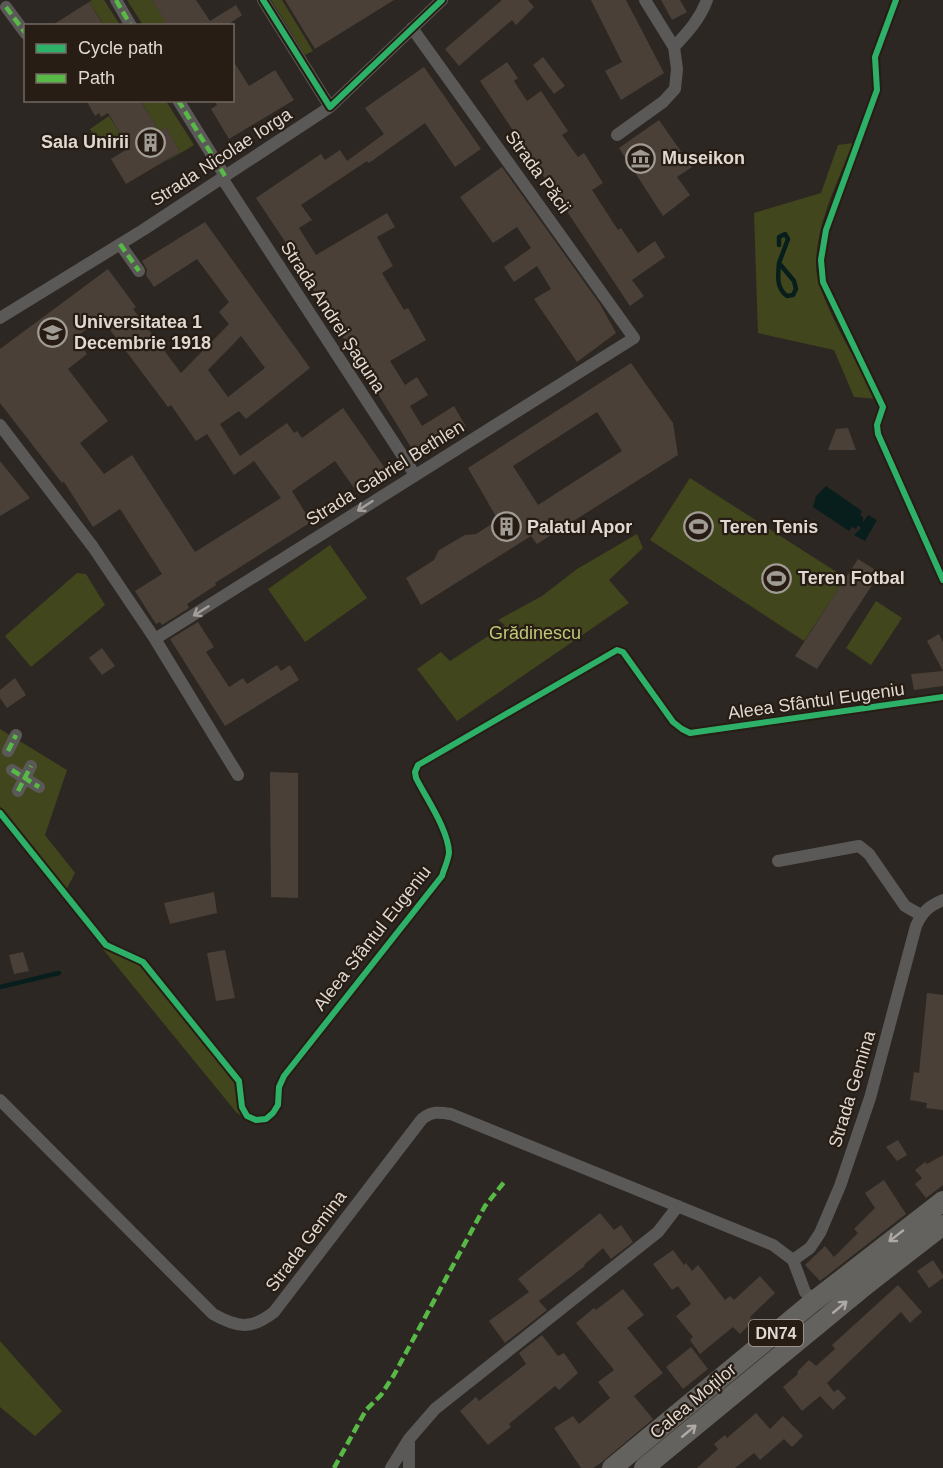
<svg xmlns="http://www.w3.org/2000/svg" width="943" height="1468" font-family="Helvetica,sans-serif">
	<rect width="100%" height="100%" fill="#2c2722"/>
	<path fill="#42461d" d="M92,0H104L120,25H104L89,2Z
		M127,0H152L168,25H143Z
		M271,0H282L313,51L305,55Z
		M145,101H166L194,145L164,163L180,152L166,127L159,131L142,103Z
		M109,116L122,136L102,149L90,129Z
		M853,143C838,182 816,223 816,266C816,296 861,369 877,399L854,397L834,350L758,333L754,213L821,193L838,145Z
		M690,478L846,578L804,641L650,540Z
		M637,534L643,548L609,580L629,603L457,721L417,669L441,652L450,661L505,625L498,620L542,596L577,569Z
		M330,545L367,598L305,642L268,589Z
		M77,573L86,574L105,605L31,667L5,636Z
		M876,601L902,618L871,665L846,648Z
		M0,729L67,770L45,835L75,873L66,890L0,806Z
		M102,948C119,949 136,961 148,973L233,1078C238,1092 235,1106 244,1118L236,1112Z
		M0,1341L62,1411L35,1436L0,1407Z"/>
	<path fill="#081e1d" d="M826,486L862,511L860,515L863,517V522L868,515L877,520L865,541L854,535L861,528L858,525L856,529L852,527L849,531L813,507L816,496Z"/>
	<g fill="none" stroke-linecap="round" stroke-linejoin="round">
		<path stroke="#081e1d" stroke-width="4.5" d="M779,263C778,276 776,288 787,296L793,295L796,289L794,281L779,263L788,239L785,234L779,237V245
			M0,987L59,973"/>
	</g>
	<path fill="#4a4037" fill-rule="evenodd" d="M152,0H196L210,21L236,5L242,15L226,26H168Z
		M285,0H394L315,49Z
		M502,0H528L534,7L516,25L512,20L459,66L445,49Z
		M591,0H626L664,73L621,100L605,71L622,62Z
		M661,0H680L687,12L672,20Z
		M89,2L104,26H51Z
		M543,57L565,86L554,94L533,65Z
		M232,59L249,86L275,70L294,100L229,139L211,109L217,105L214,100H232Z
		M507,62L518,78L514,81L527,101L541,91L568,131L562,135L578,157L584,153L603,183L592,190L618,230L621,228L638,253L655,241L665,257L632,280L644,296L630,306L480,81Z
		M424,67L481,149L455,167L425,123L369,163L367,161L301,205L312,220L299,228L316,255L387,213L395,227L377,237L393,266L382,273L404,310L408,308L426,340L390,361L405,385L417,377L428,395L410,406L422,426L454,406L466,427L417,457L285,244L286,243L256,198L321,154L325,160L340,150L347,161L384,134L365,108Z
		M86,100H140L159,131L166,127L180,152L126,184L111,159L129,148L108,113L101,117L99,113L95,116Z
		M659,120L692,167L677,177L690,195L663,216L619,148Z
		M502,167L600,304L616,333L577,362L534,299L551,289L537,266L514,282L504,267L531,248L517,227L493,243L460,197Z
		M205,222L310,368L246,419L239,411L220,424L240,456L287,423L294,433L297,431L302,438L343,408L389,474L359,495L335,461L292,491L311,522L215,583L216,585L187,604L189,608L162,625L160,622L156,624L135,591L162,574L120,509L93,527L64,482L62,483L0,403V349L108,269L136,307L133,309L181,373L229,324L219,312L229,302L197,259L154,287L146,275L147,270L142,261ZM101,318L168,407L171,405L196,441L207,434L234,475L254,461L281,498L195,552L132,455L104,474L80,443L108,421L68,369L87,354L75,338ZM241,336L265,368L228,397L208,370Z
		M631,363L673,423L678,455L537,544L531,536L421,605L406,578L434,560L439,550L465,535L476,534L498,520L468,468ZM597,412L622,451L538,505L513,466Z
		M848,428L856,450H828L836,429Z
		M0,461L30,498L0,516Z
		M858,559L880,573L817,669L795,656Z
		M198,622L214,647L206,652L229,687L243,678L247,684L277,665L281,671L290,665L299,680L225,726L170,639Z
		M939,634L943,642V686L914,690L911,674L943,671L927,641Z
		M102,648L115,666L102,675L89,658Z
		M15,678L26,695L7,708L0,698V690Z
		M270,772L298,773V898L271,897Z
		M214,892L217,913L170,924L164,903Z
		M225,950L235,998L216,1001L207,953Z
		M23,952L29,971L14,974L9,955Z
		M927,993L943,995V1110L926,1108L927,1103L910,1100L914,1072L919,1073Z
		M898,1140L907,1155L897,1161L886,1147Z
		M943,1155V1185L926,1198L915,1184L922,1178L915,1170L925,1162L927,1164Z
		M884,1180L906,1214L820,1281L805,1265L825,1246L834,1257L858,1233L854,1229L875,1208L865,1193Z
		M600,1213L614,1230L621,1225L633,1242L611,1259L603,1248L584,1265L585,1266L539,1301L547,1310L505,1343L489,1321L529,1292L518,1279Z
		M673,1250L684,1265L686,1263L692,1271L698,1265L725,1300L730,1296L734,1300L760,1276L775,1293L750,1317L753,1321L740,1334L733,1327L700,1354L690,1340L693,1337L676,1316L691,1304L678,1286L672,1290L653,1264Z
		M933,1260L943,1275V1278L929,1288L917,1271Z
		M898,1285L922,1312L910,1323L901,1312L827,1383L834,1392L838,1389L846,1398L833,1410L820,1396L802,1411L783,1387L798,1374L797,1372L809,1360L816,1366L835,1349L832,1345Z
		M623,1289L644,1315L627,1328L663,1373L634,1396L653,1419L602,1462L593,1468H581L554,1428L573,1416L579,1424L610,1398L598,1382L614,1370L576,1323L594,1308L596,1310Z
		M542,1335L558,1356L564,1353L578,1373L559,1390L555,1386L509,1424L511,1427L488,1445L460,1411L476,1397L479,1401L526,1364L519,1353Z
		M691,1347L708,1369L683,1389L666,1367Z
		M756,1413L770,1429L783,1416L803,1436L792,1447L784,1439L760,1460L754,1453L735,1468H697L718,1449L714,1444L725,1435L727,1438Z"/>
	<g fill="none" stroke-linecap="round" stroke-linejoin="round">
		<path stroke="#5b5957" stroke-width="12" d="M116,0L131,26
			M263,0L330,107
			M6,7L26,34
			M674,47C688,32 700,19 707,0
			M178,100L225,176
			M617,135L663,102L675,89L677,69L674,47L645,0
			M222,178L415,475
			M120,244L139,271
			M0,318L143,230L330,107L442,0
			M0,425L93,547L155,639L238,775
			M155,639L634,338L412,28
			M8,751L16,735
			M12,770L39,787
			M18,791L31,766
			M778,861L859,846L869,854L905,906L921,915
			M0,1100L213,1314C238,1328 251,1330 274,1312L422,1119C432,1111 439,1112 451,1114L773,1245L793,1260L805,1292L814,1301
			M793,1260L810,1248L820,1233L840,1186L870,1098L916,926C922,912 929,906 943,900
			M409,1440V1468
			M391,1468L409,1439L435,1409L658,1232L678,1206"/>
		<path stroke="#64625e" stroke-width="20" d="M612,1468L814,1301L943,1201
			M644,1468L867,1284L943,1225"/>
		<path stroke="#58b947" stroke-width="4.5" stroke-dasharray="9 4.5" stroke-linecap="butt" d="M116,0L131,26
			M6,7L26,34
			M178,100L225,176
			M120,244L139,271
			M8,751L16,735
			M12,770L39,787
			M18,791L31,766
			M334,1468L366,1410L381,1395L394,1375L485,1206L505,1181"/>
		<defs>
			<path id="cycleway" d="M263,0L330,107L442,0
				M896,0L875,57L877,90L826,230L821,260L823,282L883,407L877,425L878,434L943,580
				M0,813L106,945L143,962L239,1081L242,1107L247,1116L256,1120L266,1119L273,1113L278,1105L279,1087L284,1076L442,876C444,869 448,861 449,853C449,831 426,798 416,778L415,772L418,765L617,650L623,652L673,722L682,729L690,733L943,697"/>
		</defs>
		<use href="#cycleway" stroke="#271d14" stroke-width="10"/>
		<use href="#cycleway" stroke="#2db169" stroke-width="6"/>
	</g>
	<defs><path id="oneway-shaft" d="M-6 0H5M1.5-3L5.5 0L1.5 3" fill="none" stroke-width="1.6" stroke-linecap="round" stroke-linejoin="round" transform="scale(1.5)"/></defs>
	<g stroke="#a49f9b">
		<use href="#oneway-shaft" transform="translate(365 506) rotate(147)"/>
		<use href="#oneway-shaft" transform="translate(201 611) rotate(148)"/>
	</g>
	<g stroke="#aea9a4">
		<use href="#oneway-shaft" transform="translate(896 1236) rotate(142)"/>
		<use href="#oneway-shaft" transform="translate(840 1307) rotate(-40)"/>
		<use href="#oneway-shaft" transform="translate(689 1431) rotate(-40)"/>
	</g>
	<defs>
		<symbol id="building-ring" viewBox="-11 -11 22 22"><circle r="9.5" fill="#271d14" stroke="#a09b94" stroke-width="1.5"/><path d="M-4-6H4V6H1V3H-1V6H-4ZM-2.5-4.3h1.7v1.8h-1.7ZM.8-4.3h1.7v1.8H.8ZM-2.5-1h1.7V.8h-1.7ZM.8-1h1.7V.8H.8Z" fill="#a09b94"/></symbol>
		<symbol id="museum-ring" viewBox="-11 -11 22 22"><circle r="9.5" fill="#271d14" stroke="#a09b94" stroke-width="1.5"/><path d="M0-6L6-3V-2H-6V-3ZM-5-1h2V3h-2ZM-1-1h2V3h-2ZM3-1h2V3H3ZM-6 4H6V6H-6Z" fill="#a09b94"/></symbol>
		<symbol id="university-ring" viewBox="-11 -11 22 22"><circle r="9.5" fill="#271d14" stroke="#a09b94" stroke-width="1.5"/><path d="M0-5L7-2L0 1L-7-2ZM-4 1L0 2.5L4 1V4Q0 6-4 4Z" fill="#a09b94"/></symbol>
		<symbol id="stadium-ring" viewBox="-11 -11 22 22"><circle r="9.5" fill="#271d14" stroke="#a09b94" stroke-width="1.5"/><path d="M0-5a6.5 5 0 1 0 0 10a6.5 5 0 1 0 0-10ZM-3.5-1.8h7v3.6h-7Z" fill="#a09b94"/></symbol>
	</defs>
	<g fill-rule="evenodd">
		<use href="#building-ring" x="134" y="126" width="33" height="33"/>
		<use href="#museum-ring" x="624" y="142" width="33" height="33"/>
		<use href="#university-ring" x="36" y="316" width="33" height="33"/>
		<use href="#building-ring" x="490" y="510" width="33" height="33"/>
		<use href="#stadium-ring" x="682" y="510" width="33" height="33"/>
		<use href="#stadium-ring" x="760" y="562" width="33" height="33"/>
	</g>
	<g text-anchor="middle" dominant-baseline="central" stroke-width="4.5" stroke-linejoin="round" paint-order="stroke">
		<rect fill="#271d14" stroke="#a8a199" stroke-width="1.5" x="749" y="1320" width="54" height="26" rx="4.5"/>
		<g font-size="16" font-weight="bold" fill="#dfd9d2">
			<text x="776" y="1333">DN74</text>
		</g>
		<g font-size="18" font-weight="bold" fill="#dfd9d2" stroke="#271d14" text-anchor="start">
			<text x="129" y="142" text-anchor="end">Sala Unirii</text>
			<text x="662" y="158">Museikon</text>
			<text x="74" y="322">Universitatea 1<tspan x="74" dy="21">Decembrie 1918</tspan></text>
			<text x="527" y="527">Palatul Apor</text>
			<text x="720" y="527">Teren Tenis</text>
			<text x="798" y="578">Teren Fotbal</text>
		</g>
		<g font-size="18" fill="#dfd9d2" stroke="#271d14">
			<text transform="translate(221 157) rotate(-33)">Strada Nicolae Iorga</text>
			<text transform="translate(538 172) rotate(54)">Strada Păcii</text>
			<text transform="translate(333 317) rotate(57)">Strada Andrei Șaguna</text>
			<text transform="translate(385 473) rotate(-32)">Strada Gabriel Bethlen</text>
			<text transform="translate(816 701) rotate(-8)">Aleea Sfântul Eugeniu</text>
			<text transform="translate(372 938) rotate(-52)">Aleea Sfântul Eugeniu</text>
			<text transform="translate(852 1089) rotate(-73)">Strada Gemina</text>
			<text transform="translate(306 1241) rotate(-53)">Strada Gemina</text>
			<text transform="translate(693 1401) rotate(-40)">Calea Moților</text>
		</g>
		<g font-size="18" fill="#bdc977" stroke="#271d14">
			<text x="535" y="633">Grădinescu</text>
		</g>
	</g>
	<rect x="24" y="24" width="210" height="78" fill="#271d14" stroke="#716860" stroke-width="1.5"/>
	<rect x="36" y="44" width="30" height="9" fill="#2db169" stroke="#716860" stroke-width="1.5"/>
	<text x="78" y="54" font-size="18" fill="#dfd9d2">Cycle path</text>
	<rect x="36" y="74" width="30" height="9" fill="#58b947" stroke="#716860" stroke-width="1.5"/>
	<text x="78" y="84" font-size="18" fill="#dfd9d2">Path</text>
</svg>
